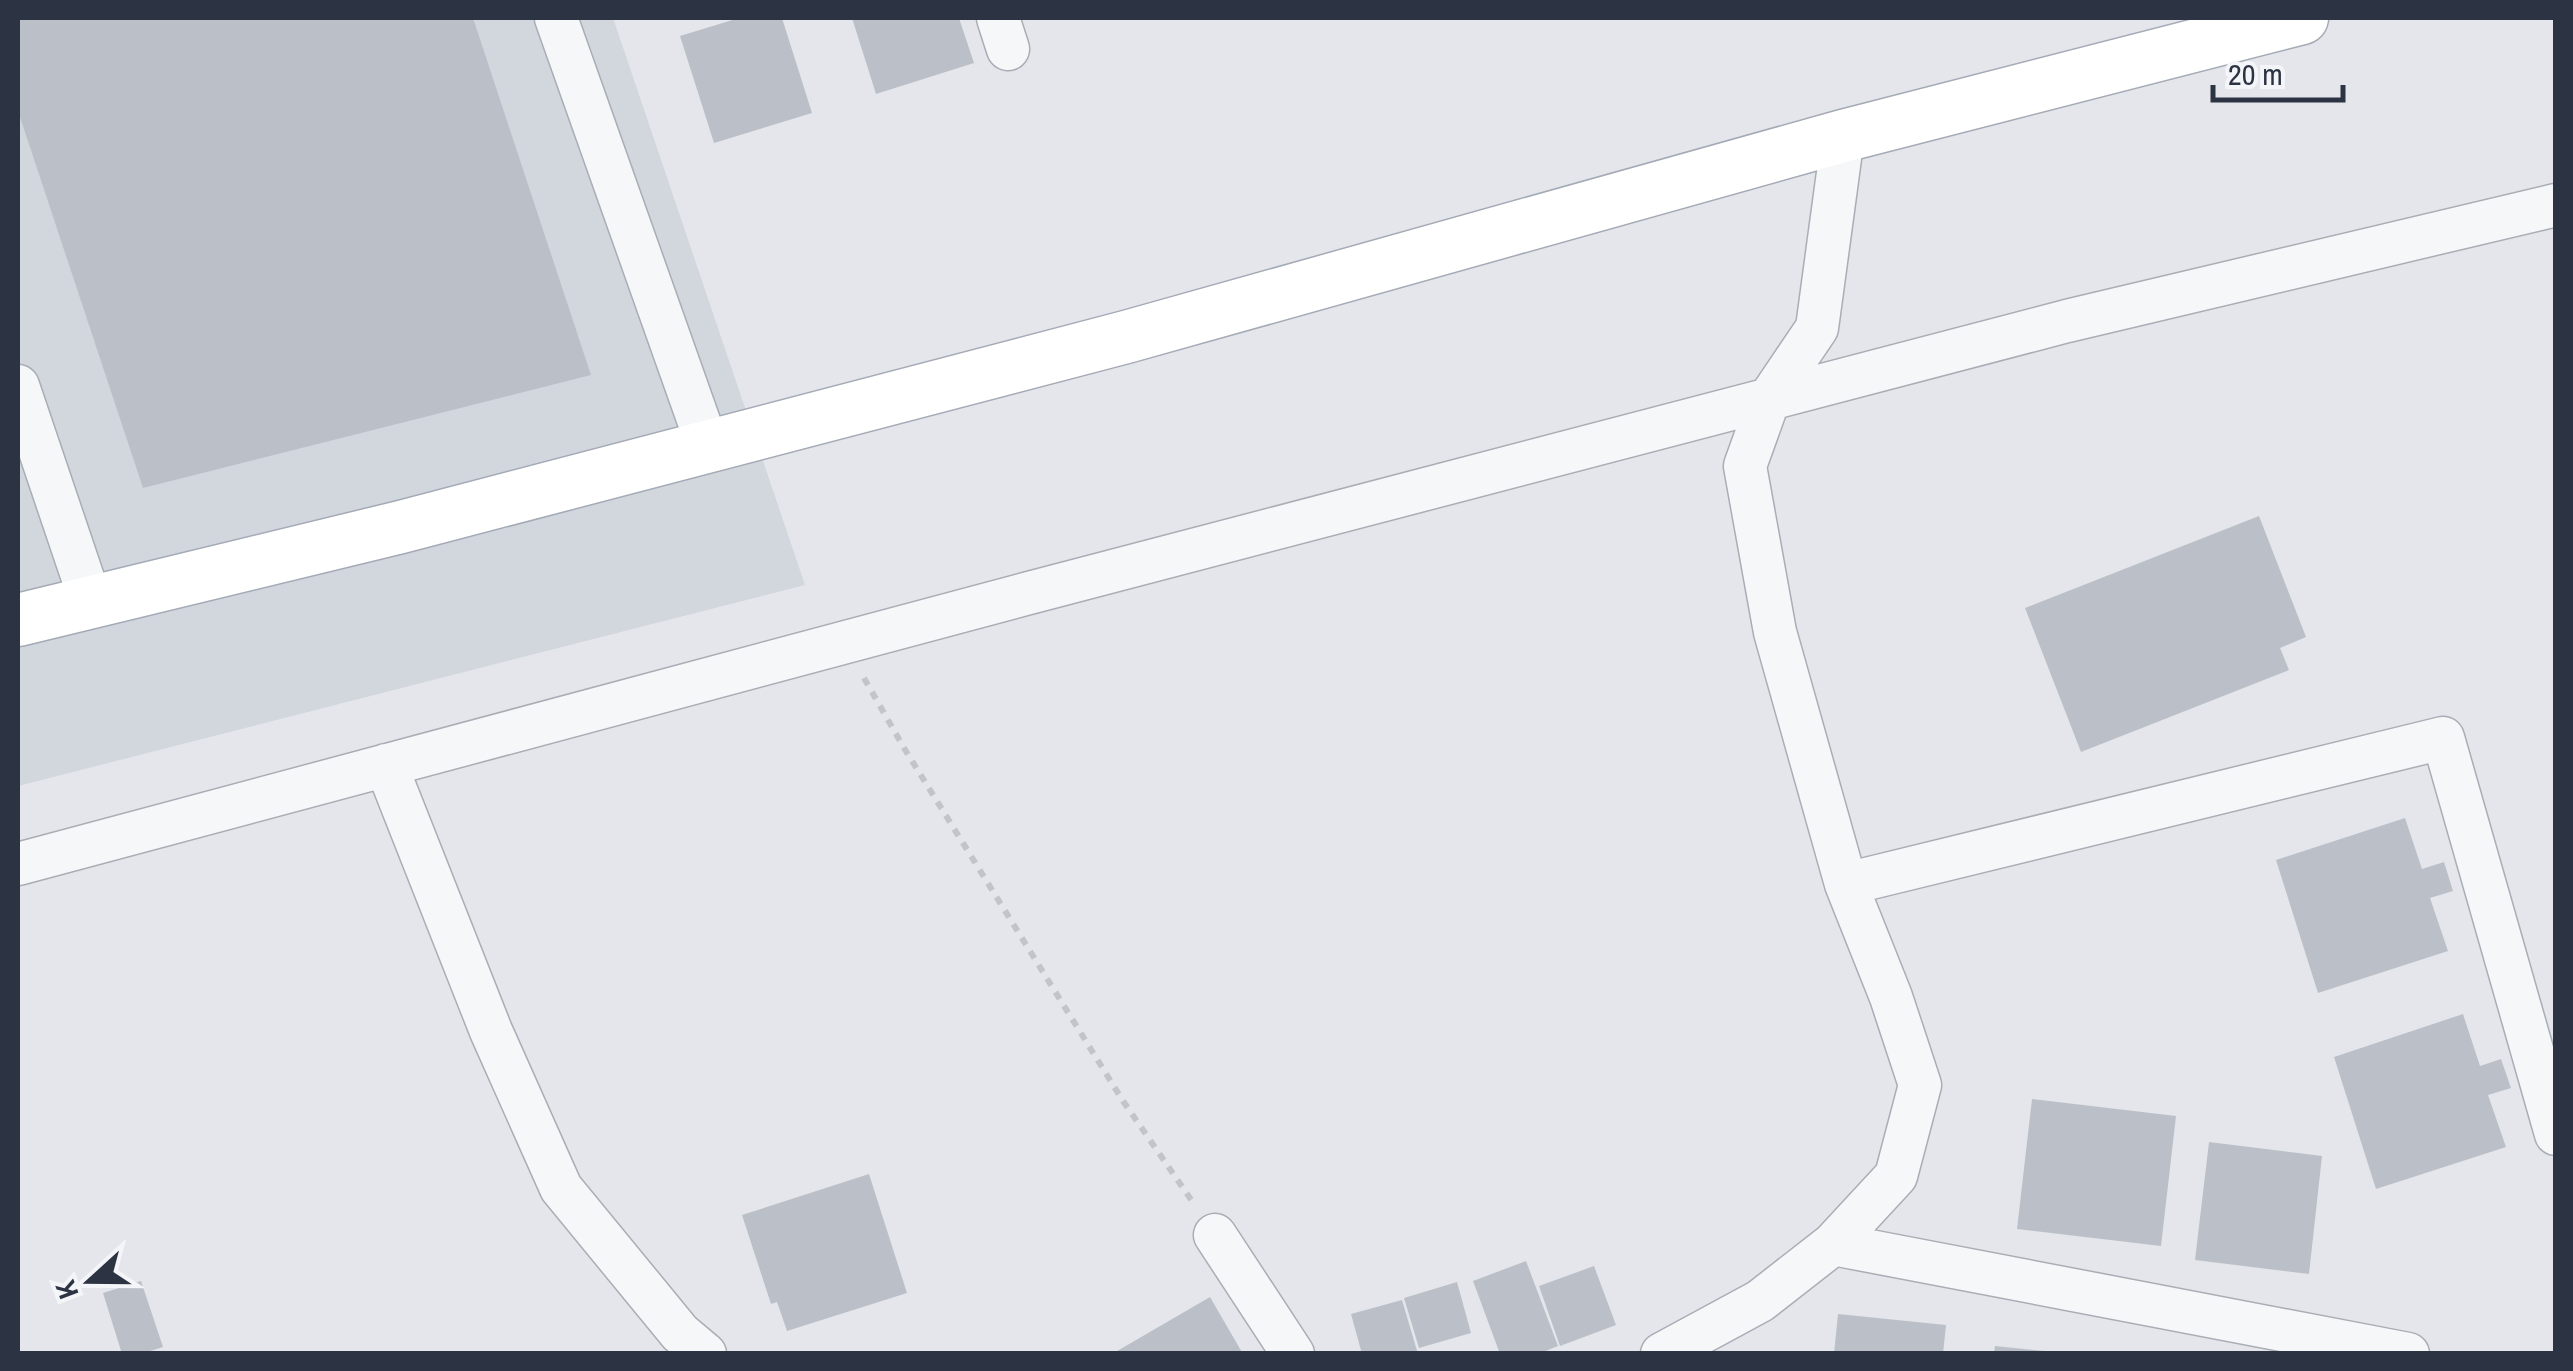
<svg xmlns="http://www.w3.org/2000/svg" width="2573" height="1371" font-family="'Archivo Narrow',sans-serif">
	<rect width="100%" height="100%" fill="#e4e6eb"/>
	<path fill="#d2d6dd" d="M18,18H613L805,585L18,786Z"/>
	<path fill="#bbc0c8" d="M18,18H473L591,375L143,488L18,111Z
		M739,18H782L812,113L714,143L680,36Z
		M852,18H959L974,63L876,94Z
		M2259,516L2306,637L2280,648L2289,670L2081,752L2025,608Z
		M2405,818L2422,869L2444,862L2453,891L2430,898L2448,951L2318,993L2276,860Z
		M2463,1014L2480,1066L2501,1059L2511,1088L2488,1095L2506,1147L2376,1189L2334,1057Z
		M2032,1099L2176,1116L2161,1246L2017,1229Z
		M2209,1142L2322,1156L2309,1274L2195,1260Z
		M869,1174L907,1293L787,1331L777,1302L771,1304L742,1215Z
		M1526,1261L1558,1346L1538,1354H1500L1473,1281Z
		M1594,1266L1616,1325L1560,1346L1539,1286Z
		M141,1281L163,1347L141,1354H122L103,1293Z
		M1457,1282L1471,1333L1419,1348L1404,1298Z
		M1210,1297L1243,1354H1112Z
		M1402,1300L1418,1354H1362L1351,1314Z
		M1838,1314L1946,1325L1943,1354H1834Z
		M1995,1346L2045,1351V1354H1994Z"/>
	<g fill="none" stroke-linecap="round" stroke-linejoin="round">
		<defs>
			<path id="minor" d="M556,18L708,447
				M998,18L1008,49
				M18,386L91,602
				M386,765L491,1031L561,1188L680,1333L705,1354
				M18,864L1029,593L2067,321L2556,205
				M1846,884L2443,738L2556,1134
				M1215,1235L1293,1354
				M1833,1244L2408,1354
				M1662,1354L1760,1301L1833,1244L1896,1176L1920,1085L1891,997L1846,884L1775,632L1745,466L1769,399L1817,328L1843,136"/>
			<path id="major" d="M18,620L401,527L1126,337L1843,136L2302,18"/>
		</defs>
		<use href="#minor" stroke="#a9adb5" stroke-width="45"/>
		<use href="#major" stroke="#a4abb6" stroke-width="55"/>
		<path stroke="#c1c4ca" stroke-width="6" stroke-dasharray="8 8" stroke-linecap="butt" d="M864,678L904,748L1123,1101L1192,1201"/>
		<use href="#minor" stroke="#f6f7f9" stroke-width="42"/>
		<use href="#major" stroke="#fff" stroke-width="52"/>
	</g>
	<rect width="2573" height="1371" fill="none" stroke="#2c3443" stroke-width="40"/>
	<g transform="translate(90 1281) rotate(249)" stroke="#f4f5f8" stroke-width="8" paint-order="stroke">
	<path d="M0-8L18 38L0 25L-18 38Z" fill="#2c3443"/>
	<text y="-15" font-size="28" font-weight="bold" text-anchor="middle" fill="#2c3443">K</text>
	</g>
	<path d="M2213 85v15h130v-15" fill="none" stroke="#2c3443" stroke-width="5"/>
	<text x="2228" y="85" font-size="30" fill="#2c3443" stroke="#f4f5f8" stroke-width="8" paint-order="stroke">20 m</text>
</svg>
